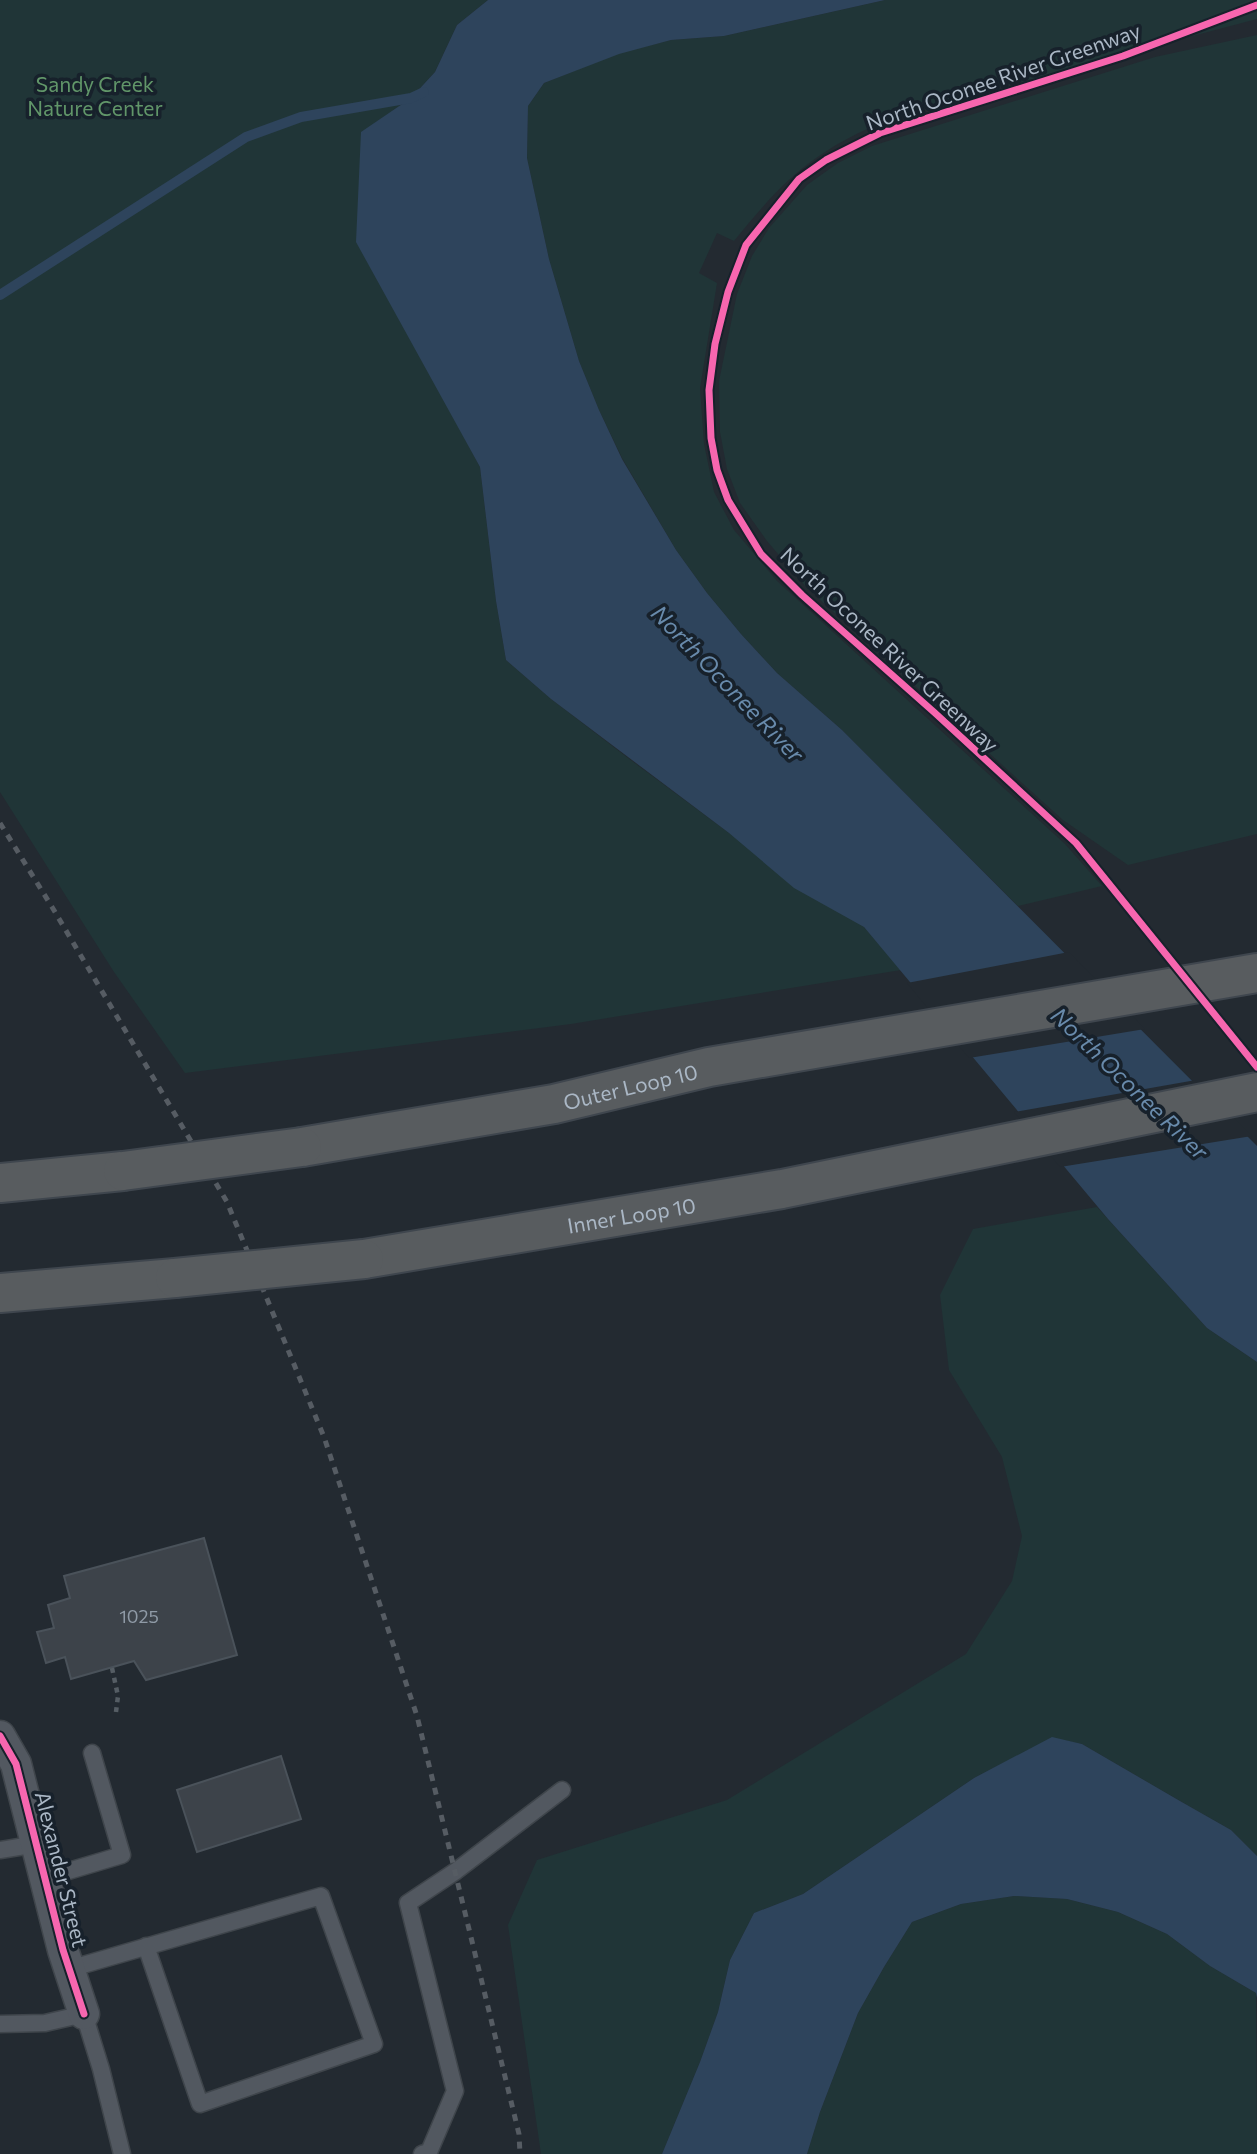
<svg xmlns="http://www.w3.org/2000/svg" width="1257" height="2154" font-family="Commissioner,sans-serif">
	<rect width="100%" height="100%" fill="#232a31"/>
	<path fill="#203537" d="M0,0H488L457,25L435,72L411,98L361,133L440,392L480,467L496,601L506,660L551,699L628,758L729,833L864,927L901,970L571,1024L185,1073L114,972L0,792Z
		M885,0H1257V19C1180,39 1102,60 1025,81C958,98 883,114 825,152C788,175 761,208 734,241L717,233L699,273L717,283L700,388L704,444L714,492L734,530L777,581L1065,844L1102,886L1018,906L842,730L777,673L741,634L707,593L676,550L622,458L599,410L579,361L549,259L527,158L528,106L544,83L619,53L671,40L724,36Z
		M1257,35V834L1128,865L1063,820L807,588L767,541L740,503L727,469L720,432L719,381L737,294L752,256L769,228L807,185L838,163L872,146L1155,57Z
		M1097,1207L1207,1328L1257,1362V1856L1231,1830L1180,1801L1082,1744L1052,1738L974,1778L803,1894L754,1913L730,1960L718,2012L700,2062L662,2154H541L508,1925L537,1860L727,1800L966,1654L1012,1581L1022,1536L1002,1457L949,1370L940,1295L973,1229Z
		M1014,1896L1067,1899L1118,1912L1167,1934L1210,1966L1256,1993L1257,2154H807L820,2112L858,2013L884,1967L912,1922L961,1904Z"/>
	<path fill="#2e445c" d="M488,0H885L724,36L671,40L619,54L544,83L528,106L527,158L549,259L579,361L599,410L622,459L676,550L707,593L741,634L777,673L842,730L1257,1146V1362L1207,1328L1108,1219L864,927L794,888L729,833L551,699L506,660L496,601L480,467L356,242L361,132L411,98L435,72L457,25Z
		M1052,1737L1082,1744L1180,1801L1231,1830L1257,1856V1998L1256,1993L1210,1966L1167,1934L1118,1912L1067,1899L1014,1896L961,1904L912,1922L884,1967L858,2013L820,2112L807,2154H662L700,2062L718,2012L730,1960L754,1913L803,1894L974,1778Z"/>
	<path fill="#232a31" d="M1069,952L1145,1029L969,1058L907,983Z
		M1196,1080L1252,1136L1060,1167L1014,1112Z"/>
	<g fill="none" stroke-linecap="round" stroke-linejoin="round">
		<path stroke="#2e445c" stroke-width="10" d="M0,295L246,137L301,117L411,98L424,92"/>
	</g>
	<path fill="#3d434a" stroke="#4a525a" stroke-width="2" d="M204,1538L237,1655L146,1680L134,1661L71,1679L65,1657L46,1663L37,1632L54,1628L48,1605L70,1598L64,1576Z
		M281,1756L301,1819L197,1852L177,1790Z"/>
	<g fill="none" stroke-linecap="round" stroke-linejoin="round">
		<defs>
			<path id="lane" d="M0,1850L37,1844
				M45,1878L122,1855L92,1753
				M69,1969L321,1896L374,2044L200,2104L146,1946
				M0,2024L45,2023L84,2014L101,2069L122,2154
				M422,2154L429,2152L455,2091L408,1903L456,1871L562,1790"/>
			<path id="street" d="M0,1736L16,1764L63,1950L84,2014"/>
			<g id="highway">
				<path id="s1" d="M302,1147L554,1104L709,1067L1257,973"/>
				<path d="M0,1183L123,1171"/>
				<path id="s2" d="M364,1259L782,1189L1257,1092"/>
				<path d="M0,1293L175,1278"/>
			</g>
		</defs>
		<use href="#lane" stroke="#3f454b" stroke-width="19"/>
		<use href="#street" stroke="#3f454b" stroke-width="33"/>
		<use href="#highway" stroke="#3f464e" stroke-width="42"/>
		<path stroke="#555d64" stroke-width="4.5" stroke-dasharray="5 5" stroke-linecap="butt" d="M112,1668L118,1696L116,1712"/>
		<use href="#lane" stroke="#525860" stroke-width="16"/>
		<use href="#street" stroke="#525860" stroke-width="30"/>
		<use href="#highway" stroke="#585c5f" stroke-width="38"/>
		<path stroke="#565c63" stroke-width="5" stroke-dasharray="7 7" stroke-linecap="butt" d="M0,823L52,907L227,1202L324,1437L417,1716L519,2134L520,2154"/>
		<defs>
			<path id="highway-bridge" d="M123,1171L302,1147
				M175,1278L364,1259"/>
		</defs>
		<use href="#highway-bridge" stroke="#3f464e" stroke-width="42" stroke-linecap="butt"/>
		<use href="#highway-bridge" stroke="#585c5f" stroke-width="38"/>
		<defs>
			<path id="cycleway" d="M1257,5L1123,56L880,133L826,160L799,179L746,245L728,292L715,344L709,390L711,438L717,470L728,500L761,554L802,595L935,713L1076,843L1257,1067
				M0,1736L16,1764L63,1950L84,2014"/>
		</defs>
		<use href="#cycleway" stroke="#17212b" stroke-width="11"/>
		<use href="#cycleway" stroke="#f766af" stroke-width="7"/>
	</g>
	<g text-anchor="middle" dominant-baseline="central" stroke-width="7" stroke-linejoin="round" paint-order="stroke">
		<g font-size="18" fill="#8f9aa6">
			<text x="139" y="1616">1025</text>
		</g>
		<g font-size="21" fill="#aab7c5" stroke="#17212b">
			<text transform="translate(1003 76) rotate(-19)">North Oconee River Greenway</text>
			<text transform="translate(890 649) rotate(43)">North Oconee River Greenway</text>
			<text stroke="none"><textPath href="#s1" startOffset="334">Outer Loop 10</textPath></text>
			<text stroke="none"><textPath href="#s2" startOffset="271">Inner Loop 10</textPath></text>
			<text transform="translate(62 1869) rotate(76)">Alexander Street</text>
		</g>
		<g font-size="21" fill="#619669" stroke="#17212b">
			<text x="95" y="83">Sandy Creek<tspan x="95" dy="24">Nature Center</tspan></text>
		</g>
		<g font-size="23" font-style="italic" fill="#688aab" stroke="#17212b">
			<text transform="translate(728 683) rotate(46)">North Oconee River</text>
			<text transform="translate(1130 1083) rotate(44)">North Oconee River</text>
		</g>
	</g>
</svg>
